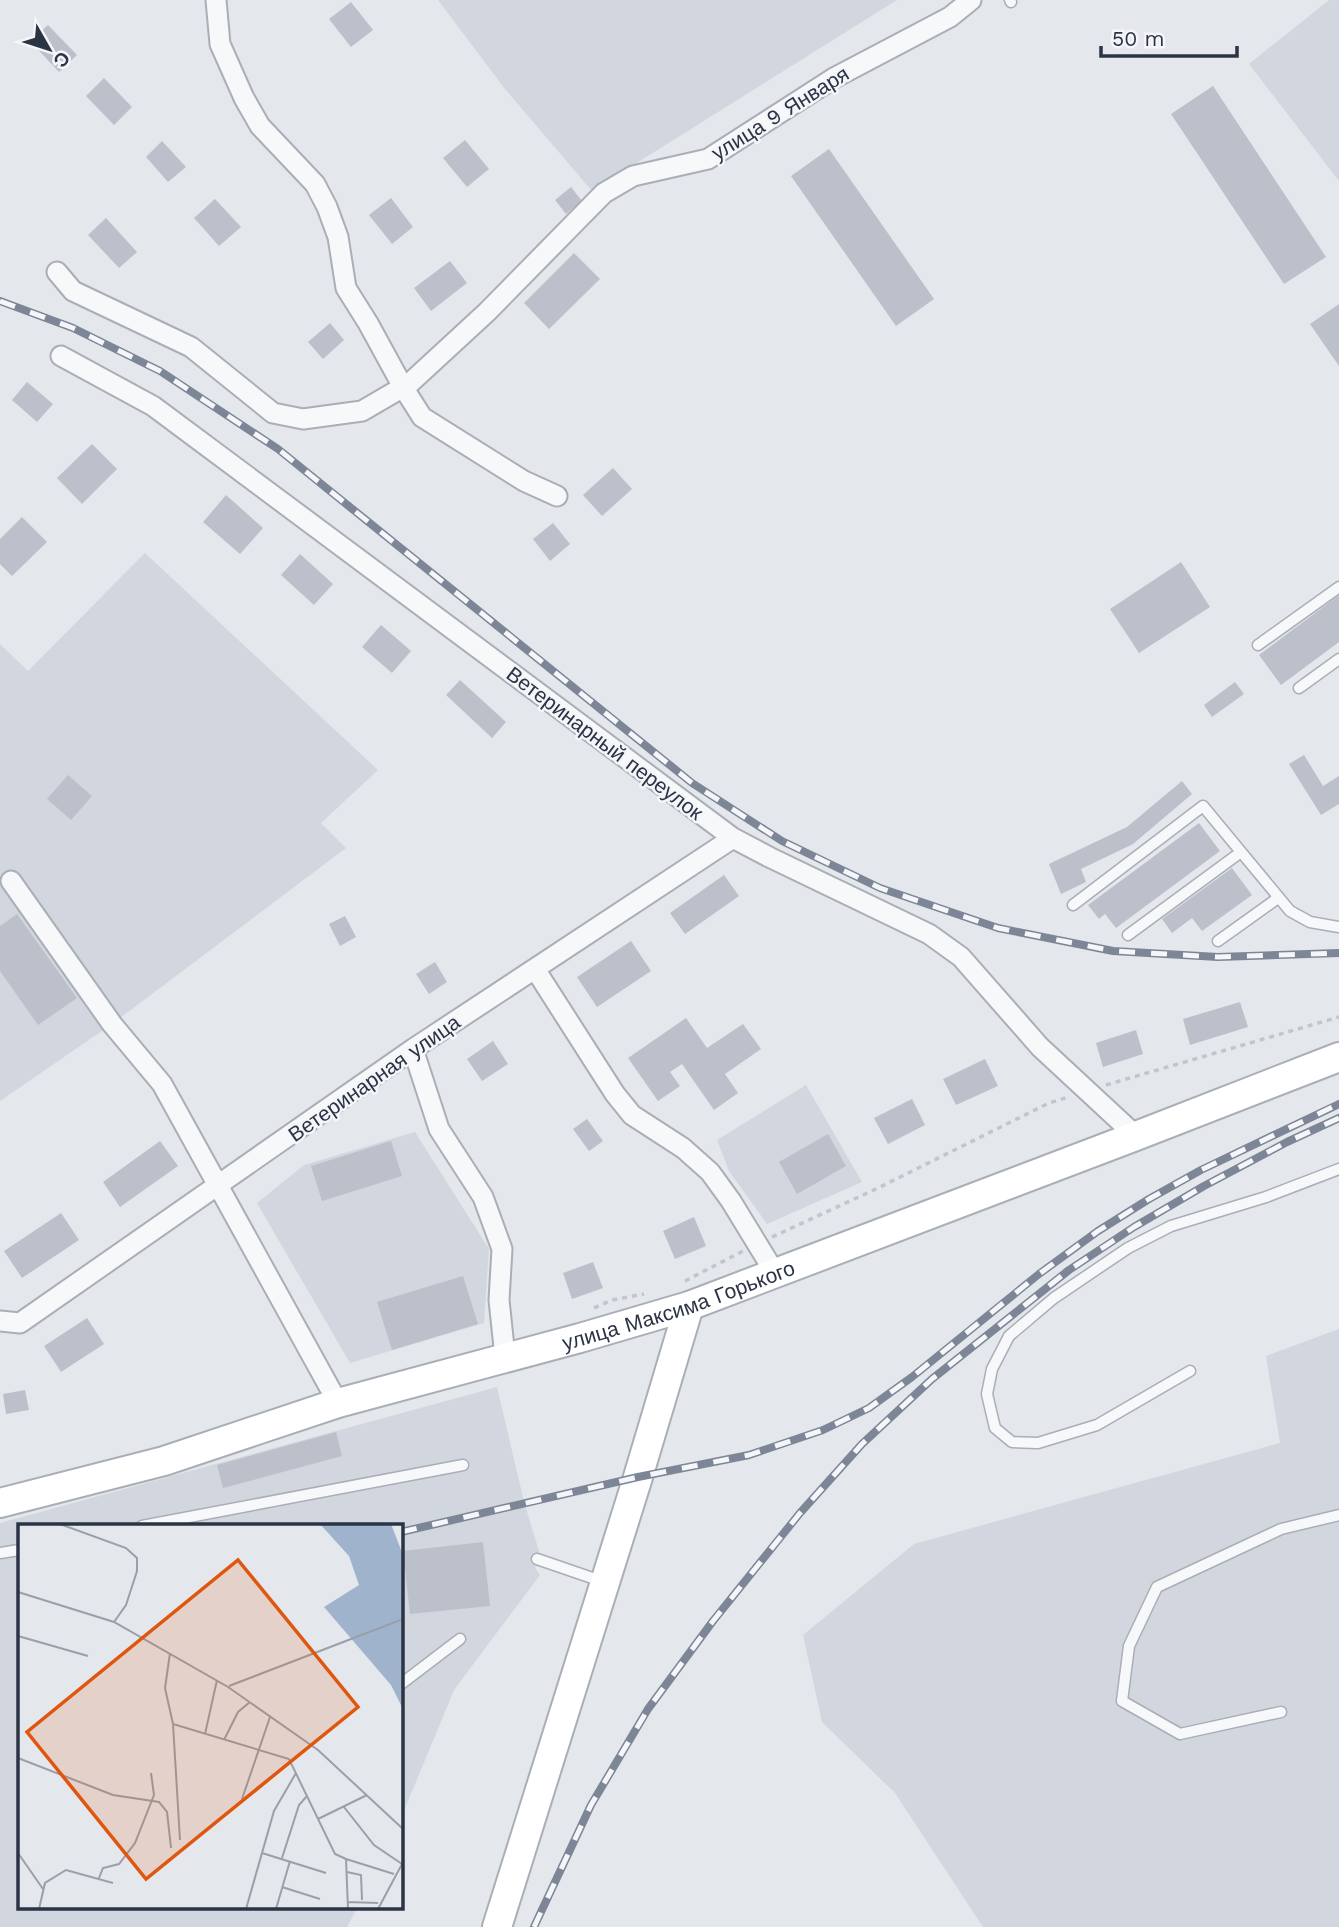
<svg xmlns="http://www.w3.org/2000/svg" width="1339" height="1927" font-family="'Work Sans',sans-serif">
	<rect width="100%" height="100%" fill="#e4e7ec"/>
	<path fill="#d2d6de" d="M438,0H897L592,191L505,89Z
		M1329,0H1339V181L1249,64Z
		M145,553L378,770L321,823L346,848L112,1024L0,1101V644L28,671Z
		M806,1085L862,1182L767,1224L729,1171L717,1140Z
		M415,1132L489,1249L484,1323L350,1363L257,1203L304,1165Z
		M1339,1329V1927H983L895,1793L822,1722L803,1635L914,1544L1280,1443L1266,1356Z
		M497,1387L524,1502L539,1551L535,1568L540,1575L454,1690L401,1818V1526H19V1908H357L347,1927H0V1523Z"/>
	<path fill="#bbc0ca" d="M351,2L373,30L351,47L329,19Z
		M48,25L77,55L59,72L30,41Z
		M104,78L132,107L114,125L86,96Z
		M1213,86L1326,257L1284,284L1171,114Z
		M465,140L489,169L467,187L443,158Z
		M162,141L186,167L168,182L146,157Z
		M829,149L934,299L896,326L791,176Z
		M571,187L582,201L566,214L555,200Z
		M391,198L413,227L392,244L369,215Z
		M215,199L241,227L219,246L194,218Z
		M106,218L137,252L119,268L88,235Z
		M574,253L600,279L549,329L524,303Z
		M450,261L467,283L431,311L414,288Z
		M1339,304V366L1310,324Z
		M330,323L344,340L323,359L308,342Z
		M27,382L53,404L37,422L12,400Z
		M92,444L117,469L82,504L57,478Z
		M613,468L632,489L602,516L583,495Z
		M226,495L263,528L240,554L203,522Z
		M22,517L47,542L12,576L0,564V539Z
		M553,523L570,544L550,561L533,539Z
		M300,554L333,584L314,605L281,575Z
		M1181,562L1210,607L1139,653L1110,609Z
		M1339,595V642L1281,685L1259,655Z
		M381,625L411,651L392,673L362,647Z
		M460,680L506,722L492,738L446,695Z
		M1235,682L1244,694L1212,717L1204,705Z
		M1304,755L1323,786L1339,776V804L1321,815L1289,764Z
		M68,775L92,796L71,820L47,799Z
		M1182,781L1192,794L1133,844L1081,869L1086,882L1061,894L1049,864L1127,827Z
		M1199,823L1220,851L1116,928L1105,914L1099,919L1088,905Z
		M1232,868L1252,895L1202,931L1192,918L1172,933L1162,919Z
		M724,875L739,896L685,934L670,913Z
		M17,914L77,998L38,1025L0,971V926Z
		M345,916L356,937L340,946L329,924Z
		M631,941L651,971L597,1007L577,977Z
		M435,962L447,982L429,994L416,974Z
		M1240,1002L1248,1027L1190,1045L1183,1019Z
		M686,1018L707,1048L743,1024L761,1049L725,1074L738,1093L714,1110L682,1064L670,1072L680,1086L658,1101L628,1058Z
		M1136,1030L1143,1054L1103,1067L1096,1043Z
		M493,1041L508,1064L482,1081L467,1059Z
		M985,1059L998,1086L956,1105L943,1079Z
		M912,1099L925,1125L888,1144L874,1118Z
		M587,1119L603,1141L589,1151L573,1129Z
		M828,1134L846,1166L797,1194L779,1162Z
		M160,1141L178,1166L120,1207L103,1182Z
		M391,1141L402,1176L322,1201L311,1166Z
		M61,1213L79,1240L22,1278L4,1251Z
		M694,1217L706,1246L675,1259L663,1231Z
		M593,1262L603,1288L572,1299L563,1273Z
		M463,1276L478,1324L392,1350L377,1302Z
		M87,1318L104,1344L61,1372L44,1346Z
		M25,1390L29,1410L6,1414L3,1394Z
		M336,1432L342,1456L223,1488L217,1465Z
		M483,1542L490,1606L410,1614L403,1551Z"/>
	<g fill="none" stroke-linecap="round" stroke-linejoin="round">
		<defs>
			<path id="lane" d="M1010,0L1011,2
				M1258,645L1339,587
				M1299,688L1339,659
				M1073,905L1203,806L1290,911L1310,922L1339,927
				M1128,935L1241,852
				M1218,941L1278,898
				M1190,1371L1097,1425L1038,1443L1012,1442L995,1428L987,1394L992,1369L1009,1336L1054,1298L1128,1248L1171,1226L1266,1197L1339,1169
				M142,1526L463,1465
				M0,1553L19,1550
				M537,1559L604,1582
				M401,1684L460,1639
				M1281,1712L1180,1734L1122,1701L1129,1646L1157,1587L1281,1529L1339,1515"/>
			<path id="street" d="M216,0L220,44L244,98L260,126L315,184L327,207L338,237L346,288L368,323L403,387L422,417L524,481L557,496
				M57,272L73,291L191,347L273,413L303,419L362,411L410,383L487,312L604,193L633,176L708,159L834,78L950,17L971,0
				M61,356L153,406L733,838L769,857L929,934L961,957L1040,1047L1136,1136
				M11,881L112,1024L162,1084L338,1403
				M535,969L615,1094L632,1115L683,1148L710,1172L731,1201L775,1273
				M413,1049L439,1129L483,1197L502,1249L499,1300L505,1357
				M0,1321L20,1323L413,1049L733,838"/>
			<g id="secondary">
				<path id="s1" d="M0,1503L164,1461L338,1403L580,1338L689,1306L1136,1136L1339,1057"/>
				<path d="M497,1927L638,1477L689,1306"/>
			</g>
		</defs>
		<use href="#lane" stroke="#a9aeb7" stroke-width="13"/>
		<use href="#street" stroke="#a9aeb7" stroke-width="23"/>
		<use href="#secondary" stroke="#a9aeb7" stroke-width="32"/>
		<path stroke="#c2c5cb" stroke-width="3.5" stroke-dasharray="5 5" stroke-linecap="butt" d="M1106,1085L1339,1017
			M772,1237L876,1189L1049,1103L1068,1097
			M685,1281L743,1251
			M594,1308L612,1300L644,1294"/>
		<use href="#lane" stroke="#f7f8fa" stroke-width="10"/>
		<use href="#street" stroke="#f7f8fa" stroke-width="19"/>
		<use href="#secondary" stroke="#fff" stroke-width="28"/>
		<defs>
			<path id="rail" d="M0,301L73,328L160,371L278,449L692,783L782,841L880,888L998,928L1113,951L1218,957L1339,953
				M401,1532L638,1477L749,1455L823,1430L869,1408L912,1377L1039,1274L1098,1231L1149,1199L1201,1170L1339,1104
				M534,1927L591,1805L648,1709L713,1621L800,1513L862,1444L932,1379L1069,1270L1134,1227L1204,1186L1287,1142L1339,1118"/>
		</defs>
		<use href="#rail" stroke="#7d8696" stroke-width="8"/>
		<use href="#rail" stroke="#f4f6f9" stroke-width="5" stroke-dasharray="16" stroke-linecap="butt"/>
	</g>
	<g text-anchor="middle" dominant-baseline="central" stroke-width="5" stroke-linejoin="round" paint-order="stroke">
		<g font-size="21" fill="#2b3445" stroke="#f4f6f9">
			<text transform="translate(780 113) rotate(-32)">улица 9 Января</text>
			<text transform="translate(605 743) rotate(37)">Ветеринарный переулок</text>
			<text transform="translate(374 1078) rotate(-35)">Ветеринарная улица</text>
			<text stroke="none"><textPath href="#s1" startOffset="707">улица Максима Горького</textPath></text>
		</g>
	</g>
	<g transform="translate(18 1524)">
		<rect width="385" height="385" fill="#e4e7ec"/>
		<path d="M302,0H373L385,31V185L373,161L306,83L341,61L331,32Z" fill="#9fb4cc"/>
		<path fill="none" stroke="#9a9fa9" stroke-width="2" d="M42,0L108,24L119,34V47L108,81L96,98M0,68L96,98L210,163L300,226L385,305M0,112L70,132M152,129L147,164L155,200L162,316M211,162L385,95M155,200L271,235L317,330L328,335L330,385M187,210L199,156M206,216L220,188L232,178M0,234L95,271L141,278L149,288L153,324M224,275L252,193M326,283L356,321L384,340M300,295L349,271M0,329L25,365M244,329L308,349M264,334L281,281L289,272M328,335L376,350M329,348L343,351L344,376M81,354L85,344L101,340L117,319L136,271L133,249M264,363L302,375M330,378L360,379M21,385L27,359L48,346L95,359M228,385L256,287L278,249M258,385L272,337M360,385L384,340"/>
		<path fill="#df570f" fill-opacity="0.15" stroke="#df570f" stroke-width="3.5" d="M220,36L340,183L128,355L9,208Z"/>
		<rect width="385" height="385" fill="none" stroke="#2b3445" stroke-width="3.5"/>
	</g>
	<g transform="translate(49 49) rotate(129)" stroke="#f4f6f9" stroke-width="5" paint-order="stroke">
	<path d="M0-5L12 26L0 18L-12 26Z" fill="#2b3445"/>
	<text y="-10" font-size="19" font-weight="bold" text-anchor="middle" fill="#2b3445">С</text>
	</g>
	<path d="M1101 46v10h136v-10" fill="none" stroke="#2b3445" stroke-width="3.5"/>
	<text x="1112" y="46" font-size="21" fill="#2b3445" stroke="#f4f6f9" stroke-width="5" paint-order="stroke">50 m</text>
</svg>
